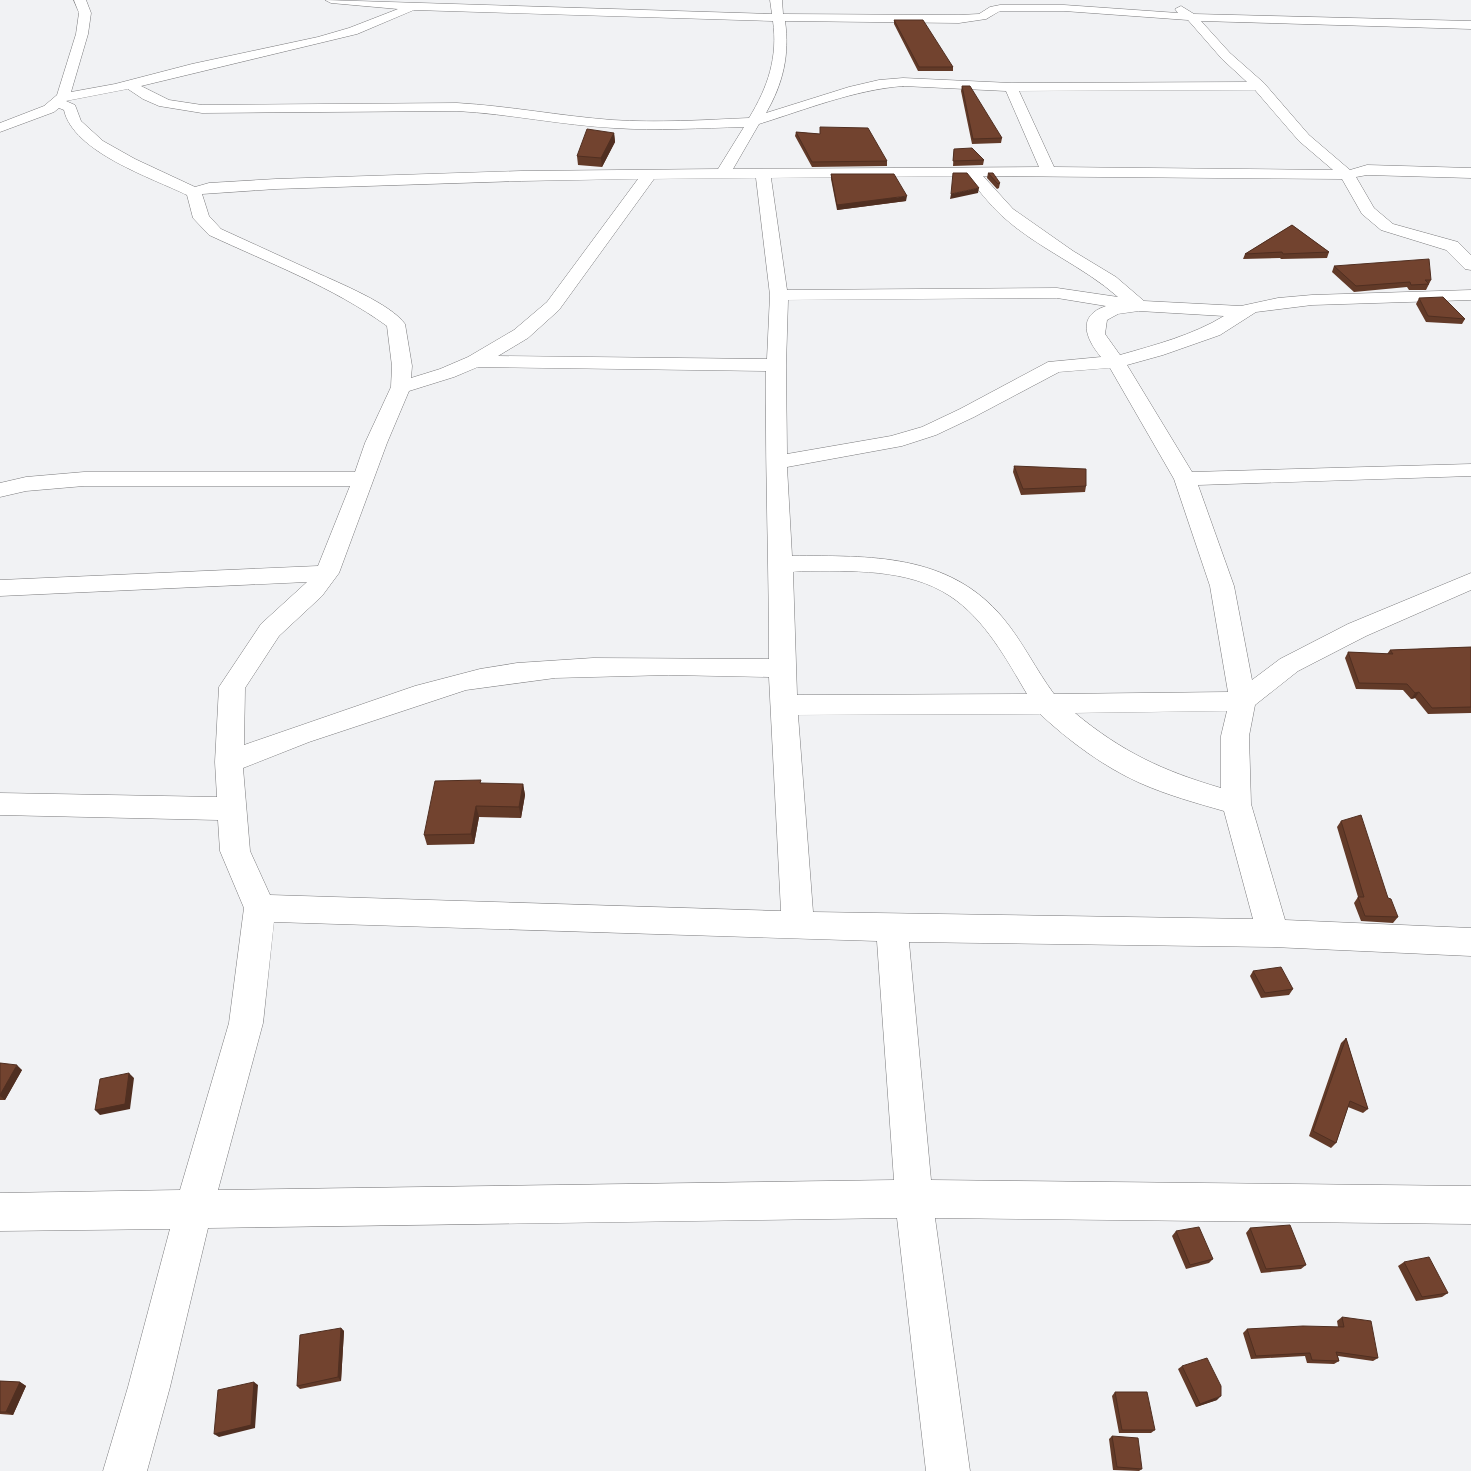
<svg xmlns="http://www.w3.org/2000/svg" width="1471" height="1471" font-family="Commissioner,sans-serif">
	<rect width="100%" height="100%" fill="#f1f2f4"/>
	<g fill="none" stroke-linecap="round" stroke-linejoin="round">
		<defs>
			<path id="minor" d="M74,0H86L91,13L88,34L71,92L115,84L192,64L318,37L349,28L398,9L331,3L325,0L772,14L770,0H782L783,14L959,15L979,14L990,7L1000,5H1064L1178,13L1175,9L1181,6L1194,14L1471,21V29L1201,21L1230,53L1264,83L1309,135L1350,170L1367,165L1471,168V178L1367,175L1356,177L1374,208L1393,224L1458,242L1471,255V270L1465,269L1446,250L1381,230L1362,214L1342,179L983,176L1013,209L1073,251L1116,277L1144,301L1241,306L1278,298L1312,295L1471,290V300L1312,305L1256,312L1220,335L1163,355L1127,365L1192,472L1471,464V476L1198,485L1234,586L1252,680L1280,659L1348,624L1471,573V590L1366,636L1298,671L1255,705L1249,736L1251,804L1285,920L1471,928V956L1273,947L909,942L931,1180L1471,1186V1224L935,1218L970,1471H926L897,1218L208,1228L170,1387L147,1471H103L128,1387L170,1229L0,1231V1193L180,1190L229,1023L244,908L220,851L218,820L0,815V793L217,797L215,762L219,687L261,624L307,582L0,596V580L318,566L350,486H84L26,491L0,497V483L26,477L84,472H355L365,443L391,387L392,366L387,326C333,287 269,263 209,235L193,218L187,195C152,178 73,152 64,110L59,108L54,112L0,132V123L44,106L57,95L76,34L79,13ZM414,10L773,21C778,57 768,87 749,118C704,120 658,123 612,120C560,116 509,106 457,103L202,105L169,100L141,86L357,34ZM1000,11H1064L1188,20L1222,59L1247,82L1011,83L903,78L879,80L849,87L766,113C783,84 790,54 785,21L959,23L986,19ZM903,86L1006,91L1039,167L733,169L759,124C807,109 854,90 903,86ZM128,89L143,99L159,106L202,113L457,111C510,114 561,125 614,128C657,131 701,128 744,127L718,169L521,171L276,179L209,183L195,187L135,159L103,141L81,121L75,105L66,101ZM1255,90L1299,141L1333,170L1054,167L1019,91ZM967,176C978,189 989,204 1002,216C1037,248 1083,266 1118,297L1057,288L787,290L771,178ZM756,178L770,295L767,359L498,356L528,338L559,310L654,179ZM638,179L547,302L514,330L468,357L440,369L411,378L412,366L405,324C391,304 339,283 315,272C284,258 252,243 221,229L209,216L202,194L276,189L521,181ZM1057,298L1106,306C1076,316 1086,339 1101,357L1048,362L960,409L922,427L891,436L787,454L786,365L788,300ZM1139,311L1224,316C1193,335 1155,345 1120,355L1105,334L1107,320L1118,314ZM478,367L766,371C765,467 769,563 769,659L593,658L517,663L480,669L415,686L244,745L245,688L279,636L322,596L339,573L387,443L409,391L454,377ZM1110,368L1174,479L1210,586L1228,692L1054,694C1036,670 1023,642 1003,618C949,553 870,556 792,556L787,467L902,446L936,435L974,417L1059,372ZM802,571C850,571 908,568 950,596C985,619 1007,660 1027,694L797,695L793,572ZM669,675L769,677L781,911L270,895L250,851L243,768L309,742L466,690L555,678ZM1227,711L1221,736V788C1163,771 1122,752 1075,713ZM1040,714C1069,741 1104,767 1140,783C1167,795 1196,803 1224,811L1253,919L813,912L798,715ZM274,922L877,941L894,1180L218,1190L263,1023Z"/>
		</defs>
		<use href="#minor" stroke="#7a7a7c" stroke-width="1"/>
		<use href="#minor" fill="#fff" fill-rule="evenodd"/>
	</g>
	<path fill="#623a28" d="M894,20L953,67V71H918L894,24Z
		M962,86L1002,138L1001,143L972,144L961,91Z
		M796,132L820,134L887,161V166L812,167L795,136Z
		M614,133L615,142L602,167L578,165L577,156Z
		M954,149L984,160L983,165L953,166Z
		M988,173L1000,183L999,188L997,189L987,178Z
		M831,174L906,201L837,210L831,179Z
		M1292,225L1329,252L1327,258L1281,259L1280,258L1243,259L1245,254Z
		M1334,266L1431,280L1426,290H1409L1407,287L1354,292L1332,272Z
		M1419,298L1465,319L1462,324L1426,322L1416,304Z
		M1014,466L1086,486L1085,492L1021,495L1013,472Z
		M1471,647V713L1428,714L1415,698L1411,699L1403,690L1356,689L1345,658L1348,652L1387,654L1390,650Z
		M481,784H523L525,795L521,818L479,817L474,844L427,845L424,835Z
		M1341,821L1388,898L1398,917L1393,923L1361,921L1354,903L1358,897L1337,827Z
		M1253,971L1293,989L1289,995L1261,998L1250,976Z
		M1346,1038L1368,1109L1363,1113L1348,1107L1336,1143L1331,1148L1309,1136L1341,1043Z
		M0,1063L22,1070L5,1100H0Z
		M1250,1228L1306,1265L1301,1269L1261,1273L1246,1233Z
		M1176,1231L1213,1259L1209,1263L1186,1269L1172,1236Z
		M1404,1262L1448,1293L1442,1297L1416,1301L1398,1266Z
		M1342,1317L1378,1358L1373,1361L1338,1356L1339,1361L1334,1364L1307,1363L1305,1356L1251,1359L1243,1333L1247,1329L1338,1327L1337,1321Z
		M341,1328L344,1331L341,1381L300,1389L297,1386Z
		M1182,1366L1217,1400L1196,1407L1178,1369Z
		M0,1381L20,1382L26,1386L13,1415L0,1414Z
		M1115,1392L1155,1430L1151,1433H1119L1112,1396Z
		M1112,1436L1142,1469L1139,1471L1113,1470L1109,1439Z"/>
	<path fill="#502f21" d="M614,133L615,142L602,167L601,158Z
		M979,188L978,193L950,199L951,194Z
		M907,196L906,201L837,210V205Z
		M1419,692L1415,698L1411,699L1415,693Z
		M523,784L525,795L521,818L519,807Z
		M476,806L479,817L474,844L471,834Z
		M17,1065L22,1070L5,1100L0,1096V1095Z
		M129,1073L134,1078L130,1109L100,1115L95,1110Z
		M341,1328L344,1331L341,1381L338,1377Z
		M20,1382L26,1386L13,1415L6,1412Z
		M254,1382L258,1385L255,1428L219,1437L214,1434Z
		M1221,1396L1217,1400L1196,1407L1200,1404Z"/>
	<path fill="#72432f" stroke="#502f21" d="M894,20H923L953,67H919Z
		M962,86H970L1002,138L973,139Z
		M820,127L868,128L887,161L812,162L796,132L820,134Z
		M587,129L614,133L601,158L577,156Z
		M972,148L984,160L953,161L954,149Z
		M953,173H967L979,188L951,194Z
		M988,173H993L1000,183L998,184Z
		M831,174H894L907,196L837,205Z
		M1292,225L1329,252L1283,254L1282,252L1245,254Z
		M1429,259L1431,280H1425L1429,284L1411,285L1410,282L1356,286L1334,266Z
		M1443,297L1465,319L1428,316L1419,298Z
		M1014,466L1086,469V486L1023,489Z
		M1471,647V707L1432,708L1419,692L1415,693L1407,684L1359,683L1348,652L1393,654L1390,650Z
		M481,780L480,783L523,784L519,807L476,806L471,834L424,835L435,781Z
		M1361,815L1388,898L1391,899L1398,917L1365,916L1358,897H1364L1341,821Z
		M1281,967L1293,989L1265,993L1253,971Z
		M1346,1038L1368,1109L1350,1101L1336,1143L1313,1131Z
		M0,1063L17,1065L0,1095Z
		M129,1073L125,1104L95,1110L100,1079Z
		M1290,1225L1306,1265L1266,1269L1250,1228Z
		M1199,1227L1213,1259L1190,1265L1176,1231Z
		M1429,1257L1448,1293L1422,1297L1404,1262Z
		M1342,1317L1371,1321L1378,1358L1336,1352L1339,1361L1312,1360L1310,1353L1256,1356L1247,1329L1303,1326L1344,1327Z
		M341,1328L338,1377L297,1386L300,1335Z
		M1207,1358L1221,1386V1396L1200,1404L1182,1366Z
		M0,1381L20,1382L6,1412H0Z
		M254,1382L251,1425L214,1434L218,1390Z
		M1115,1392H1147L1155,1430H1122Z
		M1112,1436L1138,1438L1142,1469L1117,1467Z"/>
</svg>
